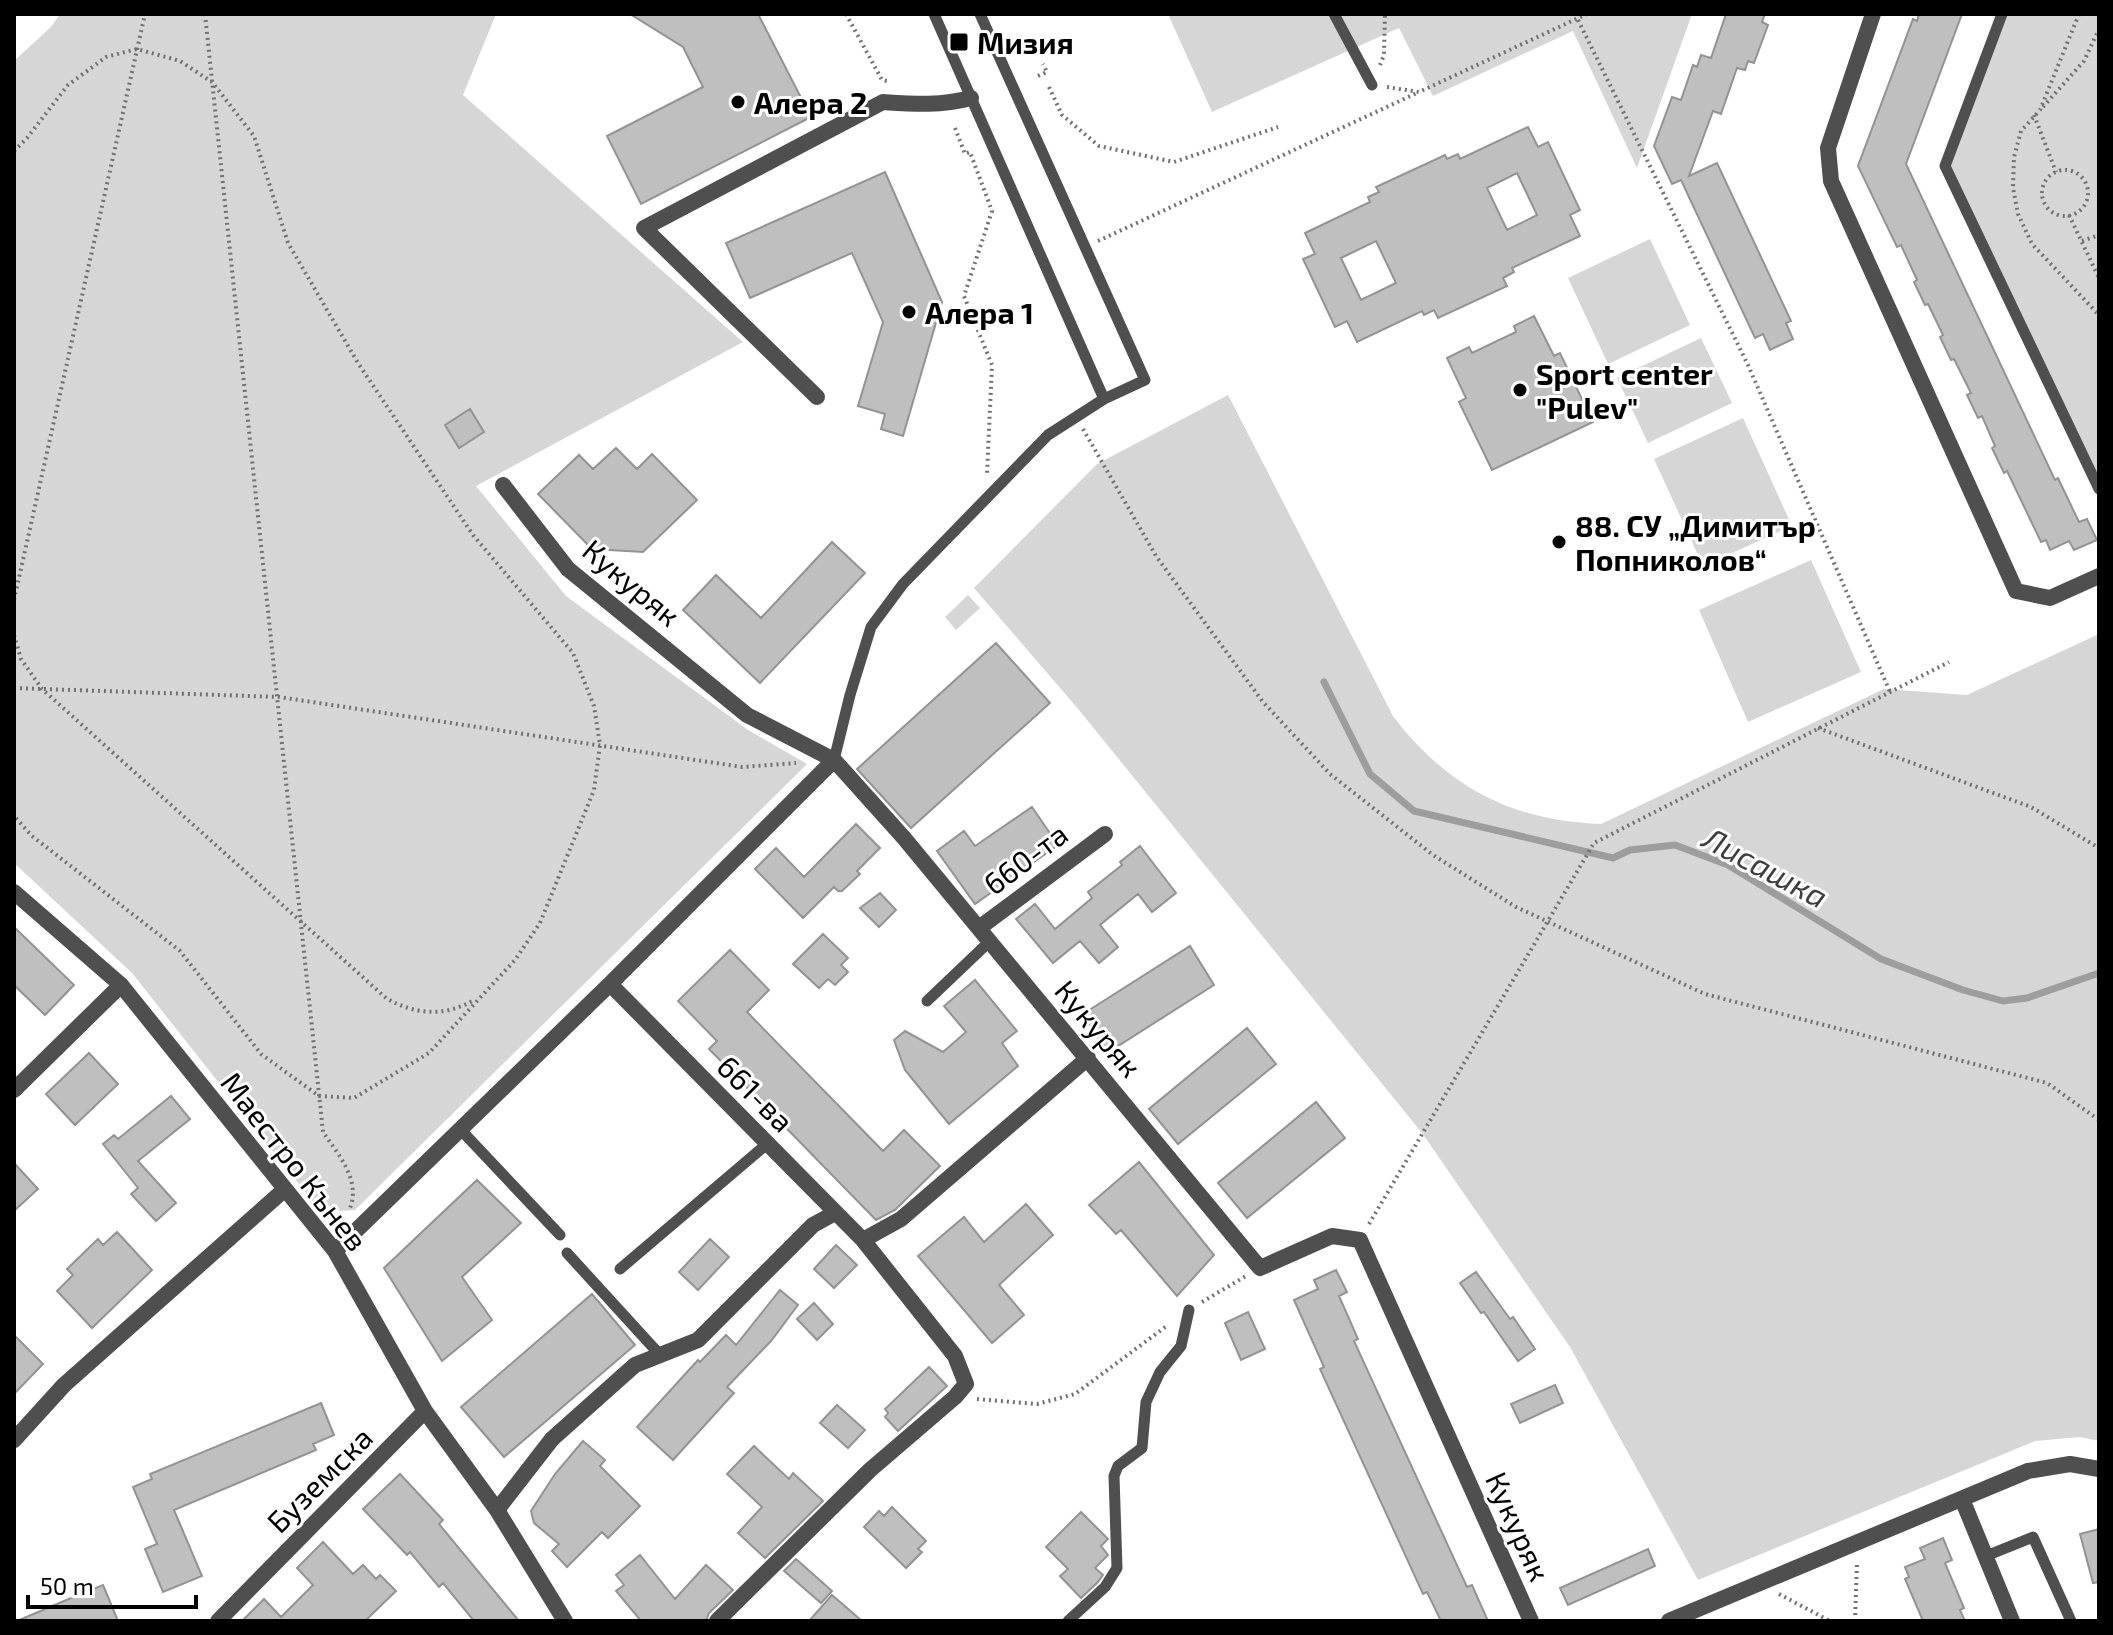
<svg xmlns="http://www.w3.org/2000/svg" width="2113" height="1635" font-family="'Exo 2',sans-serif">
	<rect width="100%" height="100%" fill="#fff"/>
	<path fill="#d6d6d6" d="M60,14H496L463,95L743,342L476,486L566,596L748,730L807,764L355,1210L321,1212L132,973L14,863V61L51,27Z
		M1168,14H1692L1637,168L1573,31L1433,96L1399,28L1212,112Z
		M2002,14H2099V489L1945,166Z
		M1650,239L1690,325L1608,364L1568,278Z
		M1701,338L1732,403L1648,443L1617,378Z
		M1228,395L1393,716C1447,787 1512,821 1601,824L1884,689L1967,695L2099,634V1441L2080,1437L2035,1441L1698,1580L1570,1347L1422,1133L1079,710L974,588L1097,464Z
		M1743,418L1792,526L1703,566L1654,459Z
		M1811,560L1861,672L1748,722L1699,610Z
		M968,595L980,608L956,630L945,617Z"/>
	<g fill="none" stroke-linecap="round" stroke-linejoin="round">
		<path stroke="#9d9d9d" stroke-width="7" d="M1324,682L1370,774L1414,811L1613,858L1630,850L1675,845L1728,865L1881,959L1963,990L2003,1001L2027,998L2099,973"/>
	</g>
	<path fill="#bfbfbf" stroke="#939393" stroke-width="2" fill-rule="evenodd" d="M630,14H758L811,117L641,204L607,136L703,87L683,47Z
		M1726,14H1765L1762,22L1768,25L1754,63L1748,61L1745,70L1737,68L1721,114L1713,111L1689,176L1717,163L1791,321L1786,323L1793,339L1770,350L1763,334L1755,338L1681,180L1672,184L1654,146L1672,97L1681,100L1693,65L1697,67L1701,55L1711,58Z
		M1919,14H1962L1906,164L2055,480L2058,478L2079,522L2087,519L2097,540L2074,550L2069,541L2050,550L2046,540L2041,542L2007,471L2004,473L1992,448L1995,446L1982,416L1978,418L1967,395L1971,393L1954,359L1951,360L1940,337L1943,335L1928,304L1925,305L1914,282L1917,280L1901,245L1897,247L1858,166L1913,19L1917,21Z
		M1528,127L1538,147L1548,142L1580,210L1570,215L1580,236L1512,268L1514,272L1503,278L1507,286L1438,318L1434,310L1424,315L1422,311L1357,342L1347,321L1335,327L1303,259L1315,254L1305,233L1370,202L1368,197L1379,192L1376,187L1445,155L1447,159L1458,154L1460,159ZM1517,173L1537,215L1507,230L1487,188ZM1376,241L1396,283L1361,300L1341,258Z
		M885,172L942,302L903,436L881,429L885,414L858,406L883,322L852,253L750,298L726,243Z
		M1534,316L1554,356L1560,353L1593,422L1492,470L1459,402L1466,398L1447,358L1469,347L1472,353L1516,332L1514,326Z
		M470,409L484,432L459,448L445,425Z
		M616,448L637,469L652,454L697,500L643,552L592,549L538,494L579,455L593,469Z
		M832,542L865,573L760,683L683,610L716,575L761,618Z
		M996,643L1050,703L911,828L857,769Z
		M1032,807L1058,845L975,904L937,851L964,831L975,846Z
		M856,824L880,848L857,871L860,874L842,891H838L834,887L803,918L755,869L776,848L804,877Z
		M1140,846L1176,893L1152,912L1138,894L1100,925L1118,947L1099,963L1080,941L1053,963L1016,919L1035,904L1055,929L1092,898L1088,892L1122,865L1120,862Z
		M880,893L896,910L879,927L860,908Z
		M14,927L74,985L45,1015L14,985Z
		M823,934L848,958L841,965L848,972L835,985L828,979L819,988L793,964Z
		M1190,946L1214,985L1107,1053L1083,1014Z
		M730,950L769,990L747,1012L883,1151L904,1130L940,1166L895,1210L876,1220L709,1049L717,1041L678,1001Z
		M975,980L1017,1031L1002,1043L1018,1066L949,1124L905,1070L894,1040L905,1031L943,1052L966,1032L944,1006Z
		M1247,1028L1276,1064L1178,1144L1149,1109Z
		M89,1053L118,1084L75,1125L46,1094Z
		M171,1096L190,1119L138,1161L176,1203L156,1221L131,1194L138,1188L103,1144L114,1135L118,1139Z
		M1316,1102L1345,1138L1247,1218L1218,1183Z
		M1139,1162L1214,1255L1177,1296L1121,1230L1116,1234L1089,1205Z
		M14,1163L38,1189L14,1211Z
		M477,1180L521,1223L462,1277L492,1320L442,1361L384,1268Z
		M1026,1204L1053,1235L999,1285L1024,1315L992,1343L918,1256L964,1217L984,1242Z
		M117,1232L152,1270L92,1328L57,1291L73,1275L67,1269L98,1239L103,1245Z
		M710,1239L729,1257L698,1290L679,1272Z
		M836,1245L857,1265L834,1288L814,1269Z
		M1336,1270L1347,1292L1339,1296L1358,1339L1354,1341L1467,1587L1472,1585L1488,1621H1441L1427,1592L1423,1594L1320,1369L1324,1367L1294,1300L1318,1289L1314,1280Z
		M1476,1272L1510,1319L1513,1317L1535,1349L1518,1361L1484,1312L1481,1313L1460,1283Z
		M780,1290L798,1305L771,1341L727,1387L734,1393L673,1460L637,1427L698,1360L700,1362L726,1335L736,1345Z
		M592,1294L635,1345L504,1457L461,1407Z
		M814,1303L833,1324L817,1340L797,1319Z
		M1248,1312L1265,1349L1241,1360L1225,1323Z
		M14,1335L43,1364L14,1394Z
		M929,1367L947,1386L898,1431L885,1417L888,1413L885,1409Z
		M1555,1385L1563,1403L1520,1423L1511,1404Z
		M321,1403L334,1435L313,1444L316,1450L174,1510L202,1576L163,1592L145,1549L157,1544L133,1487L152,1479L150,1474Z
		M837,1405L865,1430L848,1448L820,1423Z
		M583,1441L605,1460L600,1466L640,1506L608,1538L602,1532L567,1567L552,1551L559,1544L534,1523L531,1511L555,1474Z
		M754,1446L789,1479L793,1473L823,1501L765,1558L738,1533L762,1507L727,1474Z
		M400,1474L443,1520L439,1524L519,1621H474L443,1583L439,1587L410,1552L407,1555L363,1509Z
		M892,1507L926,1541L918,1549L922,1552L906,1568L864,1527L879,1511L884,1516Z
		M1081,1512L1108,1539L1101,1546L1108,1555L1095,1568L1103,1575L1098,1582L1081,1598L1060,1576L1068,1569L1046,1547Z
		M2099,1529V1582L2093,1583L2080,1534Z
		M1943,1538L1952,1560L1945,1563L1964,1608L1960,1610L1965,1621H1923L1905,1579L1909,1577L1905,1567L1925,1559L1920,1548Z
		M323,1542L353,1574L363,1565L376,1579L380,1575L396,1591L365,1621H242L264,1599L281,1617L313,1585L297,1568Z
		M1648,1549L1655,1566L1568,1605L1560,1588Z
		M640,1555L675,1599L706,1565L733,1590L709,1613L706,1621H641L616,1591L624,1585L616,1575Z
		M796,1559L832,1591L821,1603L784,1571Z
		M103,1585L118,1621H17L64,1601Z
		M832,1595L862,1621H809Z"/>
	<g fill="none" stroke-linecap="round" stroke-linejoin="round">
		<path stroke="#717171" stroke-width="4" stroke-dasharray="2 4" stroke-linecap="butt" d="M205,14L323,1132C338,1154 361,1180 350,1208
			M846,14L882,80L887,81
			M2079,14L2040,110L2021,131L2014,157L2013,188L2018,214L2032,244L2099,315
			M1578,20L1748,365L1890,692
			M1380,65L1384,55L1385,14
			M1038,76L1047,72L1043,64
			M1049,87L1062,115L1099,146L1174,162L1278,127
			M1387,87L1419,92L1587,14
			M2043,107L2084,61L2099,29
			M2034,115L2056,172
			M955,128L965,154L970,152L992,211L964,296L992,365L987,474
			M14,151L27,138L68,85L106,57L137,49L180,61L212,82L254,136L288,243L358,363L473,535L573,653L594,706L600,745L594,790L540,923L515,960L429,1053L354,1098L319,1096L261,1054L180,951L32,836L14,816
			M2042 193a23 23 0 1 1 46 0a23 23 0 1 1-46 0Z
			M2069,215L2099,278
			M1098,241L1419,92
			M2082,241L2099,235
			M1083,429L1156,556L1263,702L1330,774L1433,855L1516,907L1705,994L2047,1083L2099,1120
			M14,600L145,14
			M14,635L21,659L42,689L386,998C415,1015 445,1017 474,1000
			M14,688L279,697L742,767L796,763
			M1818,728L2031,807L2099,848
			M1369,1224L1594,843L1949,662
			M1202,1302L1246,1276
			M977,1399L1037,1404L1075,1394L1168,1325
			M1779,1594L1830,1621
			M1855,1621L1857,1563"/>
		<path stroke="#4f4f4f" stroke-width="11" d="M934,14L1104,399
			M1334,14L1372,85
			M2002,14L1945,166L2099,489
			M834,760L850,695L871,627L903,584L1048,435L1104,399L1145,380L980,14
			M927,1001L990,941
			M459,1128L560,1235
			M567,1253L661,1356
			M620,1269L767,1144
			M1986,1556L2033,1537L2071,1621
			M1068,1621L1105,1587L1117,1568L1114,1476L1118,1466L1142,1448L1146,1402L1160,1372L1181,1346L1189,1310"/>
		<path stroke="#4f4f4f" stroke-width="16" d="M1873,14L1828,148L1831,181L2016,591L2050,598L2099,576
			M817,397L644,228L883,102C914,104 941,106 971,98
			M503,485L568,569L747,715L834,760L904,838L1260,1268L1332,1236L1360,1240L1531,1621
			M14,892L121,985L335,1251L425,1411L497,1510L565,1621
			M979,928L1105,834
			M610,984L863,1240L955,1356L966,1384L955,1397L870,1470L717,1621
			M14,1090L121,985
			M863,1240L901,1219L1088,1058
			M335,1251L610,984L834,760
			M14,1440L64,1385L284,1190
			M1962,1499L2012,1621
			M497,1510L552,1439L635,1365L698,1340L813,1225L835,1213
			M218,1621L425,1411
			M1669,1621L2028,1471L2070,1464L2099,1469"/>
	</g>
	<g fill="#000" stroke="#fff" stroke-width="3">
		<rect x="949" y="32" width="20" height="20" rx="4"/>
		<circle cx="738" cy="102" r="8"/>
		<circle cx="909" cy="312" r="8"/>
		<circle cx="1520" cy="390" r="8"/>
		<circle cx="1559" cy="542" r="8"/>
	</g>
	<g text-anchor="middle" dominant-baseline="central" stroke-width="6" stroke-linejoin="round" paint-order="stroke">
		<g font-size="30" font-weight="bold" fill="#000" stroke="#fff" text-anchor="start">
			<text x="977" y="42">Мизия</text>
			<text x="754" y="102">Алера 2</text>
			<text x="925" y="312">Алера 1</text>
			<text x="1536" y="373">Sport center<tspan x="1536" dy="34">"Pulev"</tspan></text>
			<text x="1575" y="525">88. СУ „Димитър<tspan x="1575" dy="34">Попниколов“</tspan></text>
		</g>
		<g font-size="30" fill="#000" stroke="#fff">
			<text transform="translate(632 582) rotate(40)">Кукуряк</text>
			<text transform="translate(1025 858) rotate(-37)">660-та</text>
			<text transform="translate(1099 1028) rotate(50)">Кукуряк</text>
			<text transform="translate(756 1093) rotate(45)">661-ва</text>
			<text transform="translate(295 1161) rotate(52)">Маестро Кънев</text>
			<text transform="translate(319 1479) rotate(-45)">Буземска</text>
			<text transform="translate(1519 1526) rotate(66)">Кукуряк</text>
		</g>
		<g font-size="32" font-style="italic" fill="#3e3e3e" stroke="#fff">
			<text transform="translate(1766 866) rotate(28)">Лисашка</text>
		</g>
	</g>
	<rect width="2113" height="1635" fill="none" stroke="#000000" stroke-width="32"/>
	<path d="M28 1595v12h168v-12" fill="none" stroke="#000000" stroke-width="4"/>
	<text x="40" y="1595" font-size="24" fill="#000000" stroke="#ffffff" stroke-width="6" paint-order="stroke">50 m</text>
</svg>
